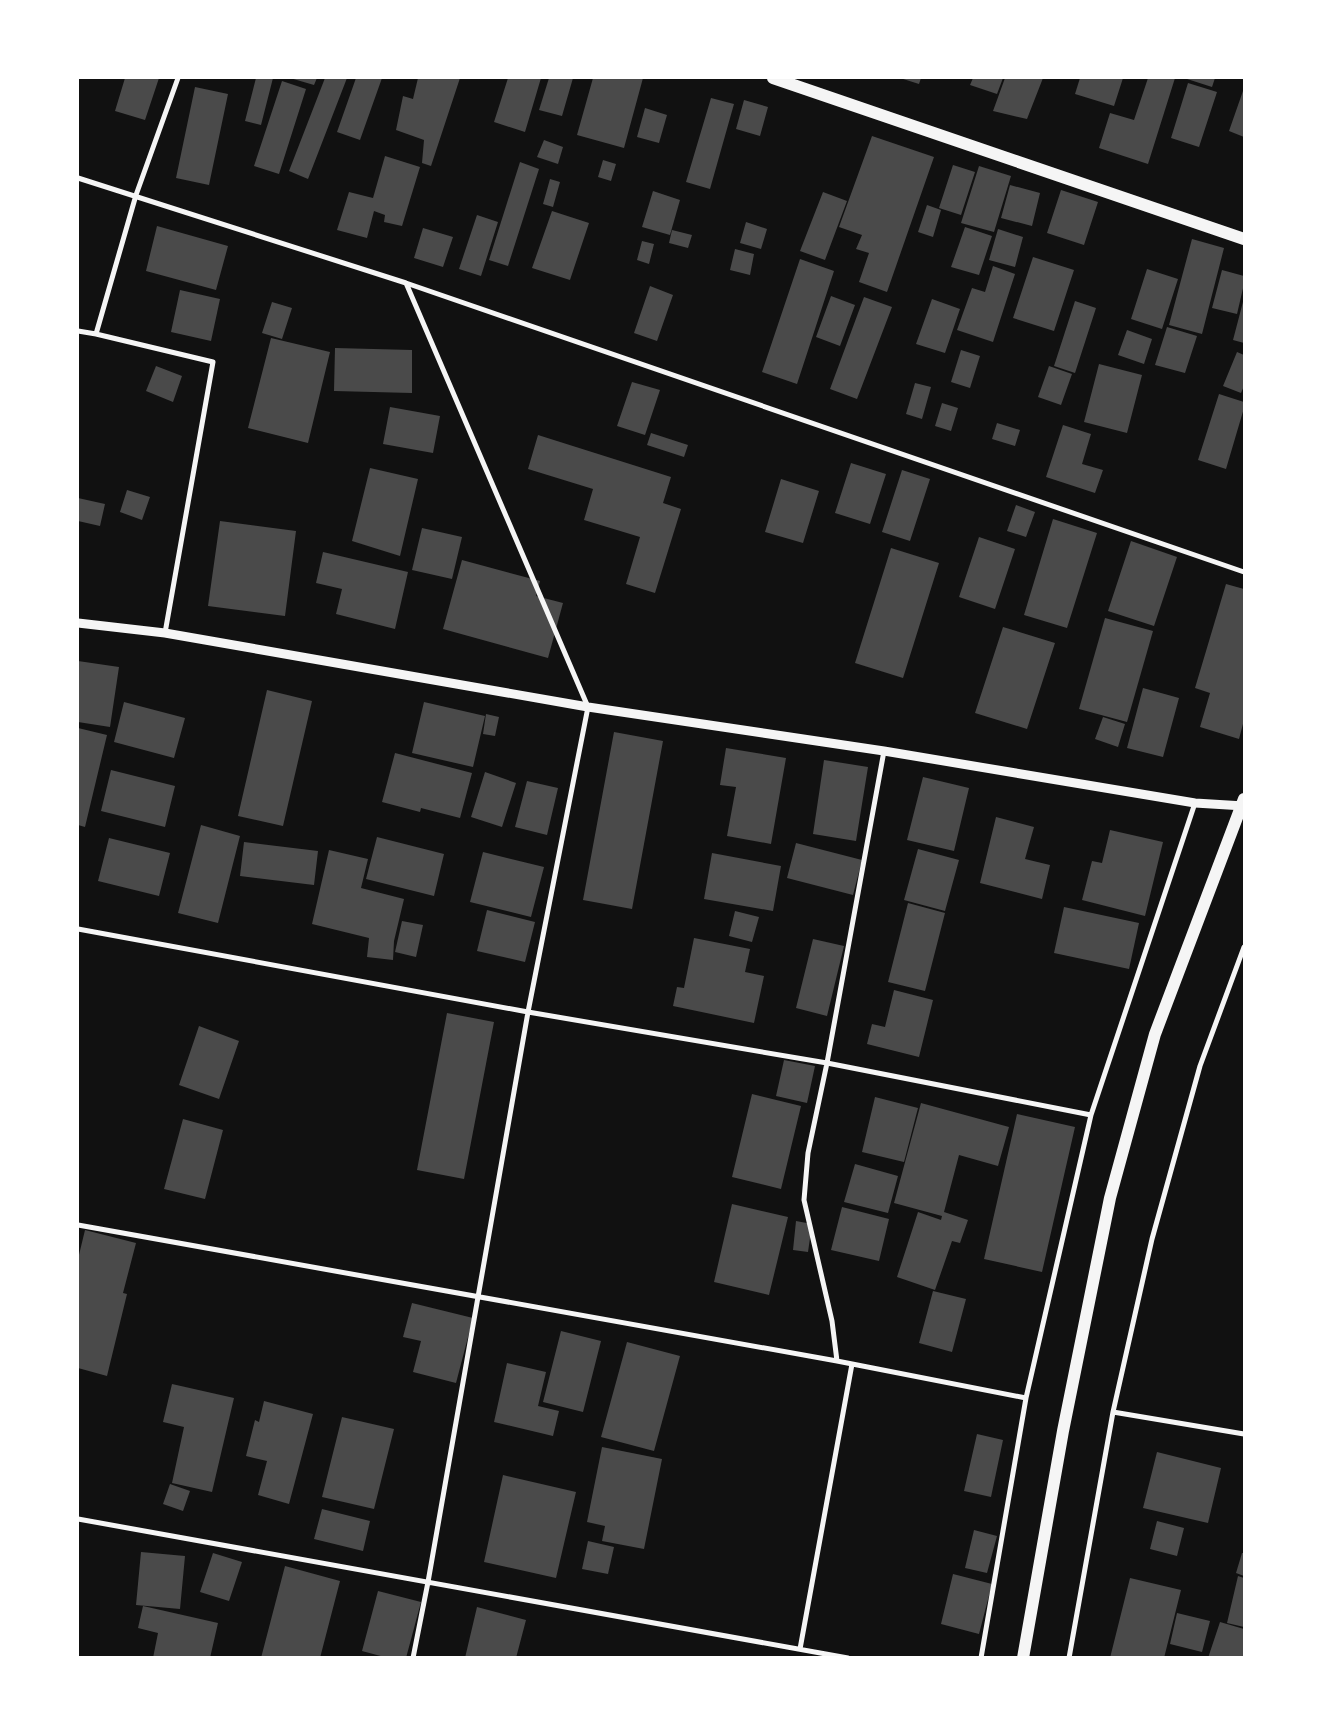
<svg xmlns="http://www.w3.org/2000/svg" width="1322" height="1735" font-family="Roboto,sans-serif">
	<rect width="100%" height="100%" fill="#111"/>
	<path fill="#4a4a4a" d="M125,78H159L145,120L115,111Z
		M256,78H273L261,125L245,121Z
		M290,78H317L314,85Z
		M325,78H347L308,179L289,171Z
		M356,78H382L360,140L337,132Z
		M418,78H460L431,166L422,163L424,140L396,130L403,96L413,99Z
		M508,78H541L525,132L494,122Z
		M549,78H573L562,116L539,110Z
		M593,78H643L624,148L577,135Z
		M900,78H921L919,84Z
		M973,78H1003L997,94L970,85Z
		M1005,78H1043L1027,119L993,111Z
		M1080,78H1123L1114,106L1075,94Z
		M1148,78H1175L1148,164L1099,148L1110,113L1134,120Z
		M1184,78H1215L1212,87Z
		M282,81L306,89L279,174L254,166Z
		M1188,83L1217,92L1199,147L1171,138Z
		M195,87L228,94L209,185L176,178Z
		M1244,88V137L1229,131Z
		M711,98L734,104L710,189L686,182Z
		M744,100L768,107L760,136L736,129Z
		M645,108L667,115L659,143L637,137Z
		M872,136L934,157L887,292L859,282L869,253L856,249L862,235L839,227Z
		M544,140L563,147L558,164L537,157Z
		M385,156L420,167L402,226L384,222L385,215L374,211L367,238L337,230L349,192L373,198Z
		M603,160L616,164L611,181L598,177Z
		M520,162L539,169L508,266L489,260Z
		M953,165L975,172L961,215L939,208Z
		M979,166L1011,176L994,232L961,223Z
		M550,179L560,182L553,207L543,204Z
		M1010,185L1040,193L1032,226L1001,218Z
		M1061,190L1098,202L1084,245L1047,233Z
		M653,191L680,200L670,235L642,227Z
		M823,192L847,201L825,260L800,251Z
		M927,205L941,210L933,237L918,232Z
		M552,211L589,223L570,280L532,268Z
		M477,215L498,222L481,276L459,269Z
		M746,222L767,229L761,249L740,243Z
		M157,226L228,246L216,290L146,271Z
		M965,227L992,236L979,275L951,267Z
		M423,228L453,237L443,267L414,258Z
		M998,229L1023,237L1015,267L989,260Z
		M672,230L692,235L688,248L669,243Z
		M1192,239L1224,248L1202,334L1169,325Z
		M642,241L654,244L649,264L637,260Z
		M735,249L754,254L750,275L730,270Z
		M1033,257L1074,270L1054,331L1013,318Z
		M800,259L834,271L797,384L762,372Z
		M993,266L1015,274L993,342L957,330L972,288L985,292Z
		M1147,269L1178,279L1162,329L1131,319Z
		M1222,270L1244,276V284L1237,314L1212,308Z
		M650,286L673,295L657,341L634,333Z
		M180,290L220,299L211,341L171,332Z
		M831,296L855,305L840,346L816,337Z
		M864,297L892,307L857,399L830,389Z
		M1244,298V343L1233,340Z
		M932,299L960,309L945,353L916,344Z
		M1075,301L1096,308L1075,373L1054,366Z
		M272,302L292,308L282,339L262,333Z
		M1167,327L1197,336L1185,373L1155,365Z
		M1127,330L1152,339L1144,364L1118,355Z
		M271,338L330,352L308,443L248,428Z
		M335,348L412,350V393L334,391Z
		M961,350L980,356L970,388L951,382Z
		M1237,352L1244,355V386L1241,393L1223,386Z
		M1099,364L1142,375L1127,433L1084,422Z
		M156,366L182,376L173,402L146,391Z
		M1049,366L1072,374L1061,405L1038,397Z
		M632,382L660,390L645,435L617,426Z
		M915,383L931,387L922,419L906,414Z
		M1219,394L1244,402V408L1226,469L1198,460Z
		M942,403L958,408L951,431L935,426Z
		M390,407L440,416L433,453L383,444Z
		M997,423L1020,430L1015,446L992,439Z
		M1063,425L1091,434L1082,464L1103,470L1095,493L1046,477Z
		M651,433L688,445L684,457L647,445Z
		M538,435L671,477L663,503L681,509L655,593L626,584L640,537L584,520L593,489L528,469Z
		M851,463L886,474L870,524L835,513Z
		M370,468L418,479L400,556L352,541Z
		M902,470L930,479L910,541L882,532Z
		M781,479L819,491L803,543L765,532Z
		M127,490L150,497L142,520L120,512Z
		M78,498L105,504L100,526L78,521Z
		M1016,505L1035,512L1026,537L1007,531Z
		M1053,519L1097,533L1067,628L1024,615Z
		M220,521L296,531L285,616L208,606Z
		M422,528L462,537L452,579L412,570Z
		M979,537L1015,549L995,609L959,597Z
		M1131,541L1177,557L1154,626L1108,611Z
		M891,548L939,563L903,678L855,663Z
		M323,552L408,572L395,629L336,614L342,589L316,583Z
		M462,560L540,581L536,596L563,603L548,658L443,629Z
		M1226,584L1244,589V720L1239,739L1200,727L1210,693L1195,688Z
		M1105,618L1153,631L1127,722L1079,709Z
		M1003,627L1055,643L1027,729L975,713Z
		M78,661L119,667L110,727L78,722Z
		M1143,688L1179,698L1163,757L1127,748Z
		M267,690L312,701L283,826L238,816Z
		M124,702L185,718L174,758L114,742Z
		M424,702L485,716L473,767L412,753Z
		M486,714L499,717L495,736L483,734Z
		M1103,717L1125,724L1118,747L1095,739Z
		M78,728L107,735L85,827L78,825Z
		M614,732L663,741L632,909L583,900Z
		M726,748L786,758L771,844L727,836L736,787L720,785Z
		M395,753L472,773L460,818L421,808L420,812L382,802Z
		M824,760L868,767L856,841L813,834Z
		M111,770L175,786L165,827L101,811Z
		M485,772L516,783L502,827L471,817Z
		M923,777L969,788L954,851L907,840Z
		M527,781L558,788L547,835L515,827Z
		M996,817L1034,827L1025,859L1050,865L1042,899L980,883Z
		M201,825L240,836L218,923L178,913Z
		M1110,830L1163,842L1145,916L1082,900L1092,861L1102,863Z
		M377,837L444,854L434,896L366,879Z
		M109,838L170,853L159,896L98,881Z
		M244,842L318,851L314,885L240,876Z
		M796,843L862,860L853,895L787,878Z
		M918,849L959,860L945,911L904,900Z
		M329,850L368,859L361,888L404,899L394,941L393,960L367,957L369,938L312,924Z
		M483,852L544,867L531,917L470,902Z
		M712,853L781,866L773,911L704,899Z
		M908,903L945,913L925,991L888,982Z
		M1064,907L1139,923L1129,969L1054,953Z
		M487,910L535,922L525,962L477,951Z
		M735,911L759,917L752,942L729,936Z
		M402,921L423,925L416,957L395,952Z
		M694,938L750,949L745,972L764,976L754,1023L673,1006L677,987L684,988Z
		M813,939L844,946L827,1016L796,1008Z
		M894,990L933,1000L919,1057L867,1044L872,1024L885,1027Z
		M447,1013L494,1022L464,1179L417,1170Z
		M199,1026L239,1041L219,1099L179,1085Z
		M784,1060L815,1066L807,1103L776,1096Z
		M752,1094L801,1106L781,1189L732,1177Z
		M875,1097L918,1108L904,1162L862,1152Z
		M921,1103L1009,1127L998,1166L959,1155L944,1212L968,1220L960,1243L952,1241L935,1290L897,1277L918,1212L941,1220L942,1216L894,1203Z
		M1017,1114L1075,1127L1042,1272L984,1259Z
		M183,1119L223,1130L205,1199L164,1189Z
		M855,1164L898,1176L888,1213L844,1202Z
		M732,1204L788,1217L769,1295L714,1282Z
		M842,1207L889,1219L879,1261L831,1250Z
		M796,1221L812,1224L808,1252L793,1250Z
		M85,1230L136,1243L123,1293L127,1294L107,1376L78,1368V1259Z
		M933,1291L966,1299L952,1352L919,1343Z
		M412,1303L473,1318L456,1383L413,1372L421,1341L403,1337Z
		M561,1331L601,1341L583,1412L543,1402Z
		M627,1342L680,1356L654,1451L601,1437Z
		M507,1363L546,1372L538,1406L559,1411L553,1436L494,1422Z
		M172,1384L234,1398L212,1492L172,1483L184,1427L163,1422Z
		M264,1401L313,1414L289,1504L258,1495L267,1461L246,1456L255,1420L259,1422Z
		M342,1417L394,1429L374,1509L322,1497Z
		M977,1434L1003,1440L991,1497L964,1491Z
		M602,1447L662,1459L644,1549L602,1541L605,1526L587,1522Z
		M1157,1452L1221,1468L1208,1523L1143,1508Z
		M503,1475L576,1492L556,1578L484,1562Z
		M170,1484L190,1491L183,1511L163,1504Z
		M322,1509L370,1521L363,1551L314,1539Z
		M1157,1521L1184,1528L1177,1556L1150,1549Z
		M974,1530L997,1536L987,1573L965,1568Z
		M588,1541L614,1547L608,1574L582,1569Z
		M141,1552L185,1556L180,1609L136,1605Z
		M213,1553L242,1562L229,1601L200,1592Z
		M1242,1553H1244V1576L1236,1573Z
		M285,1566L340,1581L320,1658H261Z
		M953,1574L992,1584L979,1634L941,1624Z
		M1238,1576L1244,1578V1627L1227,1623Z
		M1130,1578L1181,1590L1164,1658H1110Z
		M378,1591L421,1602L406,1658H388L362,1651Z
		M143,1606L218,1623L210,1658H153L158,1633L138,1628Z
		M477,1607L526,1620L516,1658H465Z
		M1177,1613L1210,1621L1202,1652L1170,1644Z
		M1220,1622L1244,1629V1658H1208Z"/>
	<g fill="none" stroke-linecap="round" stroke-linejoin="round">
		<path stroke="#f5f5f5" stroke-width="5" d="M78,178L406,283L1244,572
			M406,283L588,707L528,1012L428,1582L413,1658
			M78,331L96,334
			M165,633L213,362L96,334L136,195L178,78
			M78,929L528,1012L827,1063L1091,1115
			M78,1225L837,1361L1026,1398
			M837,1361L832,1321L804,1200L808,1153L827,1063L884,751
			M1113,1412L1244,1434
			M78,1519L848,1658
			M800,1649L852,1364
			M981,1658L1026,1398L1091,1115L1195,803
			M1069,1658L1113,1412L1152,1239L1200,1066L1244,947"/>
		<path stroke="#f5f5f5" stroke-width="9" d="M78,623L165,633L588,707L884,751L1195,803L1244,806"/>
		<path stroke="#f5f5f5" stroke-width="12" d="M773,78L1244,239
			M1023,1658L1063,1431L1110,1198L1155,1034L1244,799"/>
	</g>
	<rect width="1322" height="1735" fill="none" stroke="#ffffff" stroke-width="158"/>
</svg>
